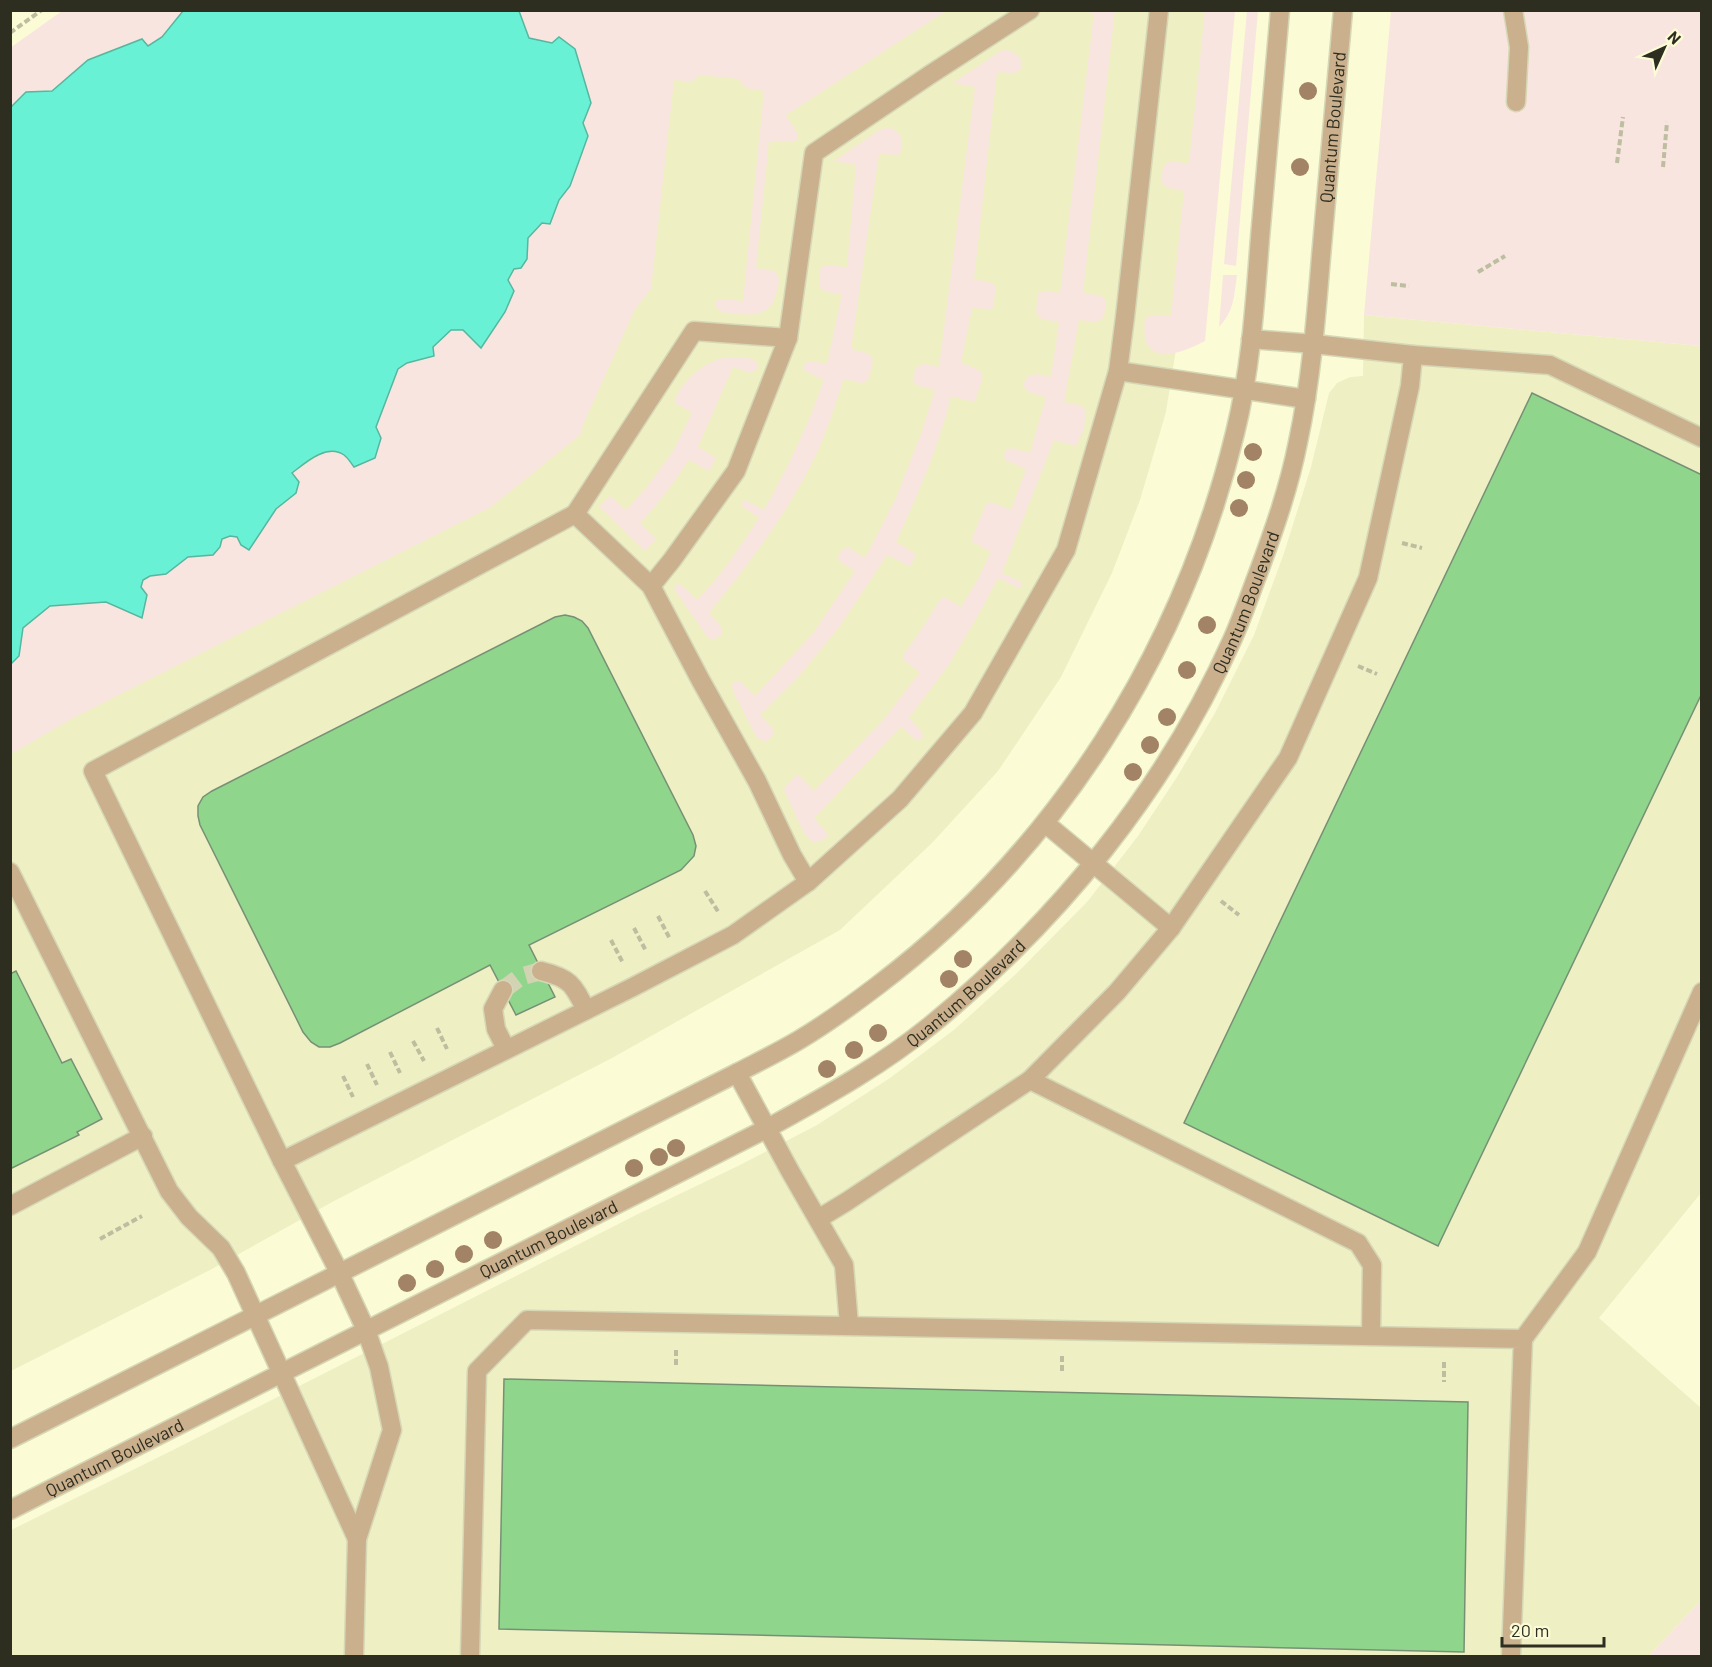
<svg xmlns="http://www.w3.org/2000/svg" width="1712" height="1667" font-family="Barlow,sans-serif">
	<rect width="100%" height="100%" fill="#fbfcd6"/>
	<path fill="#eeefc3" d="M940,11H1216L1176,349L1166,412L1140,500L1112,573L1061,677L998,771L932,843L840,930L612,1058L334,1201L210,1270L11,1371V724L657,83Z
		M1364,315L1701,346V1193L1599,1318L1701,1408V1600L1649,1656H11V1530L173,1450L640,1213L740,1165L817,1125L890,1078L955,1029L1017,973L1087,902L1138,836L1177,777L1215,713L1254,635L1284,553L1311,467L1329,393L1337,383L1350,377L1363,376Z"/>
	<path fill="#f8e5df" d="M62,11H183L162,37L148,46L141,39L88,60L52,91L26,92L11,107L10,48Z
		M519,11H946L786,115L797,133L798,138L794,142L769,141L756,268L774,271L778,275C780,282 778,287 776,294C769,322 743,314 720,312L715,305L716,301L721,299L743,301L764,91C755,89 741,90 740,79L699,75L693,82L674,80L651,289L635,309L583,425L581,434L491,507L73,718L11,754V664L19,655L23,628L50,606L106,602L141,587L143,580L150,576L166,574L188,557L213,555C219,544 223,535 237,537L241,545L249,550L276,509L296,493L292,473L326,451L343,454L376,428L398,369L407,363L424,360L433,347L451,330H463L481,347L508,280L515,269L527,259L528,238L542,223L550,224L559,200L570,186L552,43L529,38Z
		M1077,11H1115L1083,293L1102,296L1106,302L1104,316L1098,322L1079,320L1064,402C1071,404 1081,403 1086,410L1084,429L1076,446L1054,440L1002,573L1021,582L1022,585L1020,588L1017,587L998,578L985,603L950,663L909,718L921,731L923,737L917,741L901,727L814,818L827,833V837L818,842L811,841L804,833L784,790L785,787L796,775L800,776L814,791L884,719L920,672L903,660V655L915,639L940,600L945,597L961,607L978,579L991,552L971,541L986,504L991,502L1011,510L1026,469L1005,460L1004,456L1006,450L1011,448L1030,453L1046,397L1028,392L1023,386C1027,370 1039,374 1051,377L1059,322L1041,319L1036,312L1038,294L1044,291L1060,293L1094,13Z
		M1205,11H1235L1205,341C1175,357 1139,367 1145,318L1153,315H1171L1184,191L1168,188L1161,182C1164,156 1166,162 1189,163Z
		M1247,11H1258L1236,266L1224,264Z
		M1391,11H1701V346L1364,315Z
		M1004,50C1019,50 1028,66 1017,72C1012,74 1003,72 997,72L974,279L992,283L996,287L993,307L991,309L972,308L961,363C989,373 984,371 976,399L973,402L951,396C939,447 918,494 896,542L916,554L911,565H907L887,555L840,626L800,675L760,715L773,729L774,733L767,742L757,738L733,691L732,685L735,681L741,682L755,696L814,632L855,571L839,561L838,556L842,550L848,547L865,558L896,498L922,431L935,390L916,385L913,380L916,367L925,364L939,367L975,87L953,83L999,52Z
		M886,128C901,128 906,142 899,155L879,154L851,349C862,353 876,351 872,366C870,372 870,377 866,382L861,383L844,379C835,404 827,432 815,457C787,514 749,564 709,613C714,619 724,626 722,635L712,640L706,635L674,589L677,584L681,585L697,600C721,576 740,547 759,518L742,506L741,503L745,500L747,501L764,510C789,466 807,427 824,380L803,370C804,355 818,363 827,364L842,294L826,292L820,288V269L824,265L847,267L856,165L834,161L879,130Z
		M1223,275H1237C1234,297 1234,311 1219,327Z
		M739,357L753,359L758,364V368L751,373L733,367L698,447L716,458L709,471L689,460C674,482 659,504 640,523L656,539L645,551L599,506L610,496L626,510L647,487L673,451L692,413L674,402C681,382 703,362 724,358C729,357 734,357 739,357Z
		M1701,1600V1656H1649Z"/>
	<path fill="#69f1d6" stroke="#57b69f" stroke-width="1.5" d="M183,11H519L529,38L552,43L559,37L575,49L591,103L583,123L588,136L570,186L559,200L550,224L542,223L528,238L527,259L521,268L514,269L508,280L514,291L505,312L481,348L463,330H451L433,347L434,356L407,363L398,369L376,427L381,438L375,458L354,467C351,463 348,458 344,455C327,443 305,463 292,473L299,482L296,493L276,509L249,550L241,545L237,537L230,536L222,539L220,547L213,555L188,557L166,574L150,576L143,580L141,587L147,595L142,618L106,602L50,606L23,628L19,656L11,664V107L26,92L52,91L88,60L142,39L148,46L162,37Z"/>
	<path fill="#8fd68c" stroke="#779075" stroke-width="1.5" d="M1532,393L1702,475V693L1438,1246L1184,1123Z
		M565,615L574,617L582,621L588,628L693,835L696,846L694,856L681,870L529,945L555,997L516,1015L490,965L340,1043L330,1047H319L311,1042L303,1032L200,825L198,816V806L203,797L212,791L555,617Z
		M16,971L62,1063L71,1059L102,1119L77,1132L79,1135L10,1169V974Z
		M504,1379L1468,1402L1464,1652L499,1629Z"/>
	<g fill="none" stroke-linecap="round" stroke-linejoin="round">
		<path stroke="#d2d3b2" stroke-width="18" stroke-dasharray="18 9" stroke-linecap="butt" d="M503,990L520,977L541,971"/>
		<defs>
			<g id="minor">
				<path d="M1513,10L1519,47L1516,102"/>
				<path d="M1413,355L1550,365L1702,438"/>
				<path d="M1118,371L1306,399"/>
				<path d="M575,514L651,586L701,681L757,781L792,855L808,882L900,799L973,713L1066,550L1118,371L1125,317L1159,10"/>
				<path d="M651,586L672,560L736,471L788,338L814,153L931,74L1030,10"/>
				<path d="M1045,823L1171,928"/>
				<path d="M10,872L169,1191L189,1217L221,1248L236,1273L357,1539"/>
				<path d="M541,971C570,978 573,984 586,1010"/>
				<path d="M503,990L493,1009L496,1029L506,1049"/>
				<path d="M737,1073L790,1171L844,1265L849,1325"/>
				<path d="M1030,1080L1117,992L1171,928L1288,758L1368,578L1410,386L1413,355L1314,344L1251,339"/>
				<path d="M282,1161L631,988L733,935L808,882"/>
				<path d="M10,1206L143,1136"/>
				<path d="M818,1219L846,1202L1030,1080L1358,1243L1372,1265L1371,1336"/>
				<path d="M1523,1339L1587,1252L1702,992"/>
				<path d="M10,1439L737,1073C758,1062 779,1052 799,1040C826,1024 852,1005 877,986C1057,850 1182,652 1235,433C1251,369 1255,303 1260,238C1267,162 1273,86 1280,10"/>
				<path id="s1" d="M10,1510L768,1128C824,1097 881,1066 931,1025C1058,921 1166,789 1233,638C1242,618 1249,597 1257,576C1273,533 1289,488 1298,442C1311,381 1316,319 1321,257C1328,175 1335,93 1343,10"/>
				<path d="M354,1656L357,1539L392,1430L379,1367L366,1330L339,1272L282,1161L93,771L575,514L694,331L788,338"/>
				<path d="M470,1656L477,1371L527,1320L1523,1339L1511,1656"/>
			</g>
		</defs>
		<use href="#minor" stroke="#d6d7b5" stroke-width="21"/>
		<path stroke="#bdbd9f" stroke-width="4" stroke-dasharray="6 3" stroke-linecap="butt" d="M10,33L42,10
			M1617,163L1623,117
			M1663,167L1667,122
			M1478,272L1505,256
			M1391,284L1409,286
			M1402,543L1422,548
			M1358,666L1377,674
			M705,891L719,913
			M1221,901L1239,915
			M658,916L670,939
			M634,928L646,951
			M611,940L623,963
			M437,1028L447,1049
			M413,1041L424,1061
			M390,1052L400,1073
			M367,1064L377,1085
			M343,1076L353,1097
			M100,1239L142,1216
			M1062,1356V1374
			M1444,1362V1382
			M676,1365V1348"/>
		<use href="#minor" stroke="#cbb08e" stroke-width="18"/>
	</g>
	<g fill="#a38366">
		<circle cx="1308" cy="91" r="9"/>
		<circle cx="1300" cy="167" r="9"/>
		<circle cx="1253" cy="452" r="9"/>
		<circle cx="1246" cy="480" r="9"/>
		<circle cx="1239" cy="508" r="9"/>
		<circle cx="1207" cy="625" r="9"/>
		<circle cx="1187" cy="670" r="9"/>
		<circle cx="1167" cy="717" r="9"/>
		<circle cx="1150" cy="745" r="9"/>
		<circle cx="1133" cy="772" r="9"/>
		<circle cx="963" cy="959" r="9"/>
		<circle cx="949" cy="979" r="9"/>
		<circle cx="878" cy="1033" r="9"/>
		<circle cx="854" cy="1050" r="9"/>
		<circle cx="827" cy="1069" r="9"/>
		<circle cx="676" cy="1148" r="9"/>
		<circle cx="659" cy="1157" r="9"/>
		<circle cx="634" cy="1168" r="9"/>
		<circle cx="493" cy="1240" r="9"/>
		<circle cx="464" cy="1254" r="9"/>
		<circle cx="435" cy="1269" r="9"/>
		<circle cx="407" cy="1283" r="9"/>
	</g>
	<g text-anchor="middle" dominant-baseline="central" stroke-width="5" stroke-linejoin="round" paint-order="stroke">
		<g font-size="18" fill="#2e2e20" stroke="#fbfcd6">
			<text stroke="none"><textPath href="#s1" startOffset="2061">Quantum Boulevard</textPath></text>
			<text stroke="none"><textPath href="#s1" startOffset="1575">Quantum Boulevard</textPath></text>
			<text stroke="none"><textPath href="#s1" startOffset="1089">Quantum Boulevard</textPath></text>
			<text stroke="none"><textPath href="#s1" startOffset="603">Quantum Boulevard</textPath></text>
			<text stroke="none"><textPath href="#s1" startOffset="117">Quantum Boulevard</textPath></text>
		</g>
	</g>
	<rect width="1712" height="1667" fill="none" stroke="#2e2e20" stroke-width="24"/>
	<g transform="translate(1664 48) rotate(45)" stroke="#fbfcd6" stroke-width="4.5" paint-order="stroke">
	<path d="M0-4.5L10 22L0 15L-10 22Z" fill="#2e2e20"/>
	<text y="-9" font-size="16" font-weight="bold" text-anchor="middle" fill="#2e2e20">N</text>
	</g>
	<path d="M1502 1637v9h102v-9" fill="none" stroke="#2e2e20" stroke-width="3"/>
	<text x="1511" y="1637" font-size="18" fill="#2e2e20" stroke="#fbfcd6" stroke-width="4.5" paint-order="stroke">20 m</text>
</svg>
